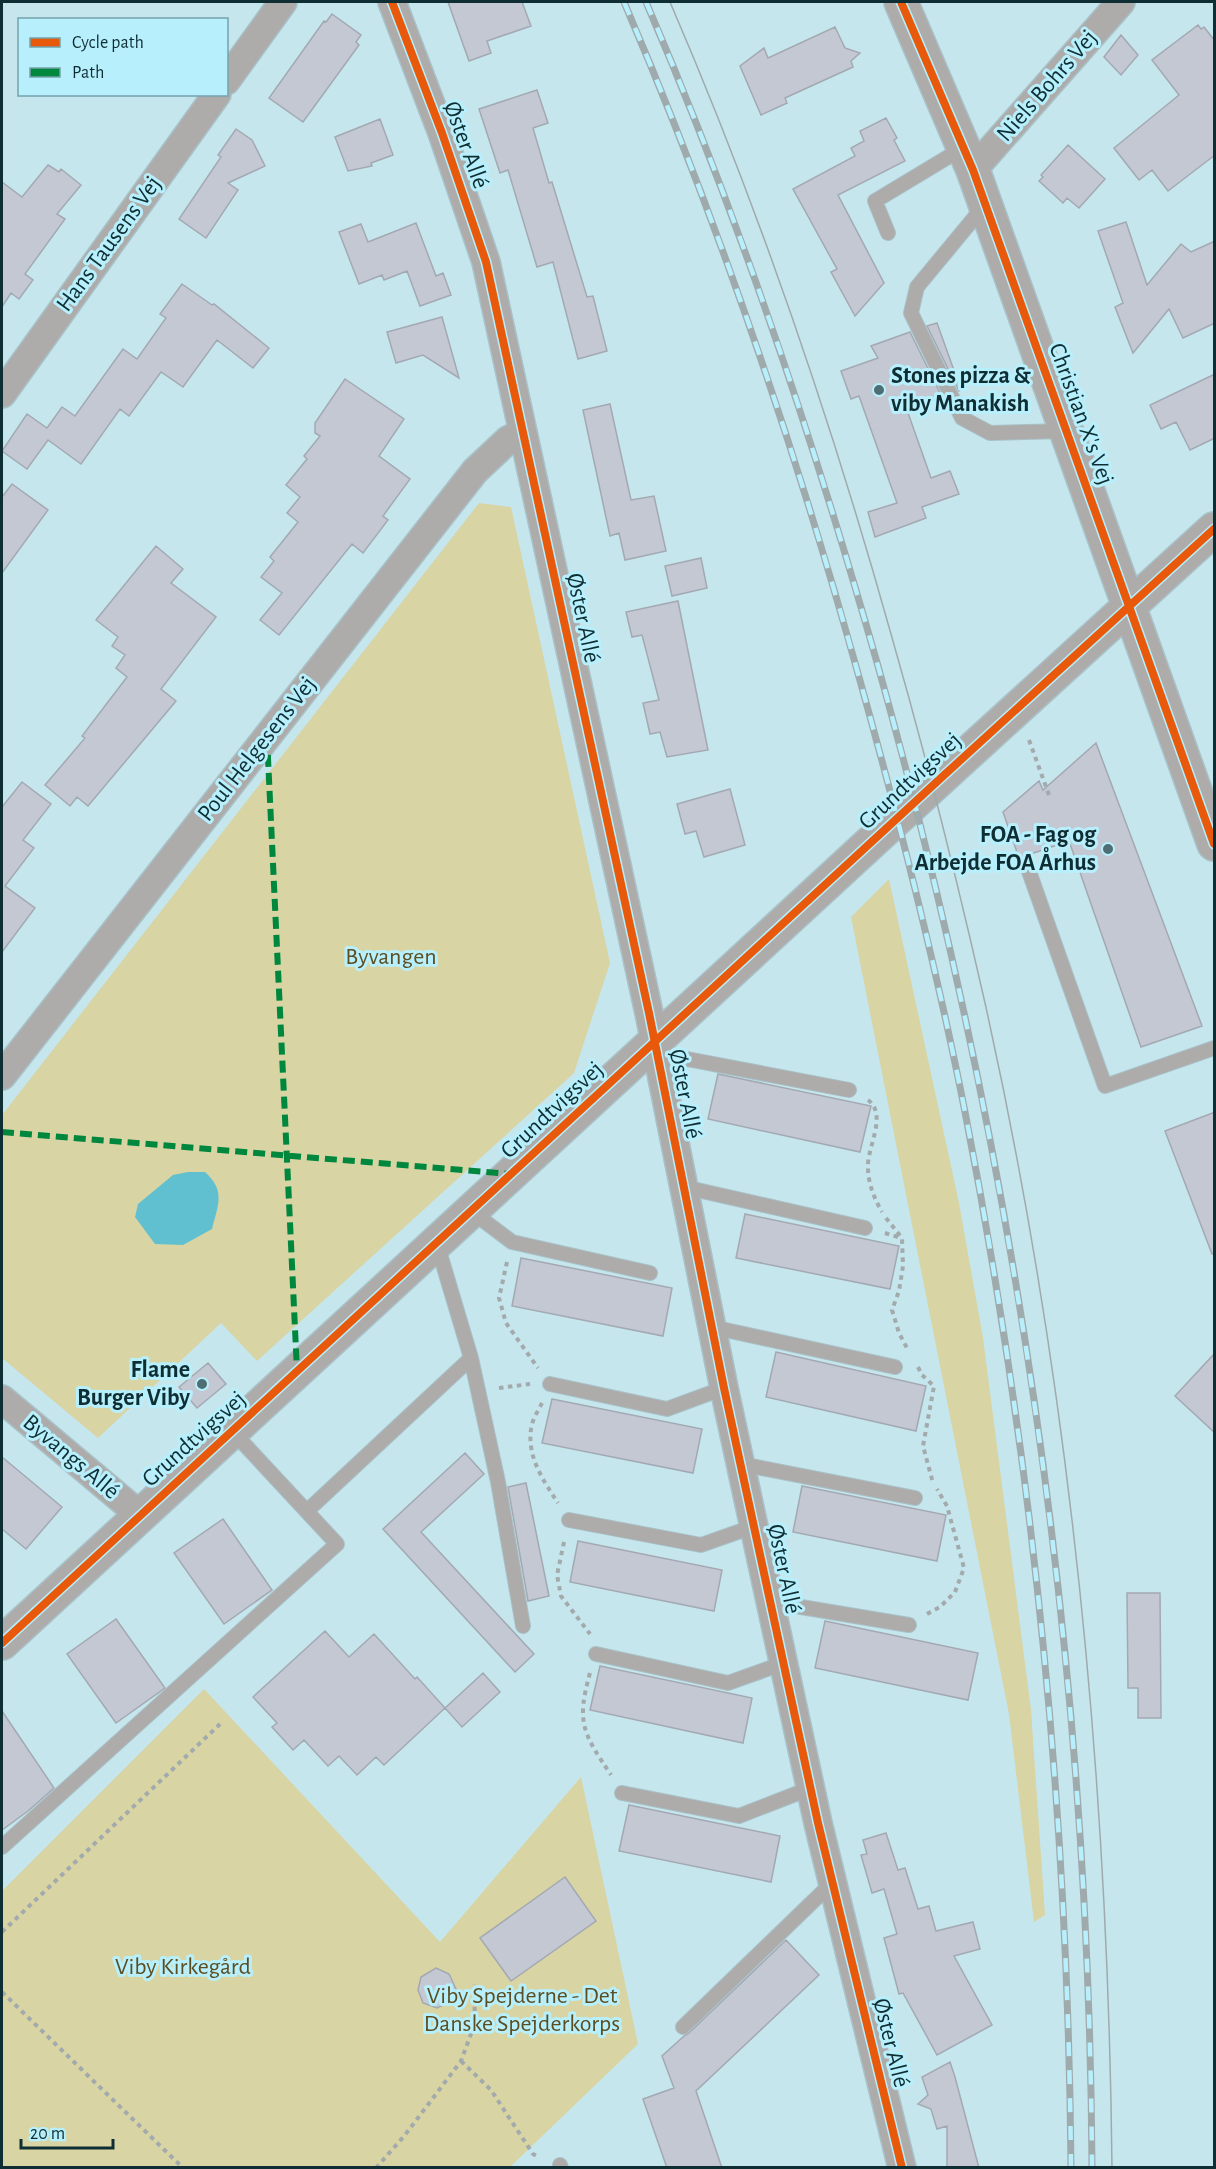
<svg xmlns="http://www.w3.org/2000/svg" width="1216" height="2169" font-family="'Alegreya Sans',sans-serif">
	<rect width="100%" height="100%" fill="#c6e6ed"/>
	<path fill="#d8d4a3" d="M479,503L511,507L610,963L574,1073L257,1361L221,1323L98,1438L2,1358V1115Z
		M889,879L959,1203L983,1338L1031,1710L1045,1915L1034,1922L1009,1714L851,917Z
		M204,1689L440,1942L581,1777L638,2044L510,2167L2,2168V1891Z"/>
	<path fill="#60c0d0" d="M188,1172H205C226,1191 218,1205 212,1229L183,1245L155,1244L135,1217L138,1204L173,1175Z"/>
	<path fill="#c3c8d3" stroke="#a3a9b3" stroke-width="1.5" d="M448,2H522L531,26L487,41L491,53L469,61Z
		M332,14L361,35L356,42L359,45L303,122L269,98L324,21L326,22Z
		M1198,25L1201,29L1204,27L1215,41V155L1168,191L1152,170L1139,180L1114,148L1179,95L1152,60Z
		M835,27L845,48L860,53L851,61L853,67L785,98L787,103L761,115L740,66L764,48L768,58Z
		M1121,35L1138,55L1121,75L1104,57Z
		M537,90L548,123L533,128L549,183L552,182L587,297L593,296L607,351L578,359L553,262L537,267L508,170L500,173L479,109Z
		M886,118L897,138L894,140L905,161L838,195L884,283L855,316L831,272L837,269L793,189L855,156L851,148L864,141L860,131Z
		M380,119L393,155L371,163L372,166L348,171L335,137Z
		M236,129L252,140L265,166L228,183L238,190L206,238L179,219L221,157L218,155Z
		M1068,145L1105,179L1079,208L1067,198L1063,203L1039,181L1043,177L1041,175Z
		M48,165L59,172L61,169L81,185L57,214L65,219L25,274L33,280L19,299L11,293L2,307V182L22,197Z
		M1126,222L1147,285L1181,244L1191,252L1215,241V323L1183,338L1169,309L1133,353L1115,307L1123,303L1098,231Z
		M416,223L436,276L443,273L451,295L420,306L407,271L384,280L382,275L359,284L339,232L361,224L368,242Z
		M182,284L212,305L214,304L269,348L253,368L217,340L183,387L161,372L129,416L120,409L81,464L48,440L27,469L2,451L27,414L47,428L62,407L75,416L123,349L137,359L166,318L160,314Z
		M442,317L459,378L423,355L396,363L387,332Z
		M937,323L961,390L959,391L927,326Z
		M910,332L942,397L907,410L931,478L950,471L959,494L922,507L926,518L875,537L868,512L897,503L859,396L851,399L841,371L878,358L871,346Z
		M1215,374V438L1190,450L1176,422L1161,429L1150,405Z
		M345,379L404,419L379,456L410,479L383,516L388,520L363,553L352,544L279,635L260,620L282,593L261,577L274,561L270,557L298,522L287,513L300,497L286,485L307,459L304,456L320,436L315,433V423Z
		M610,404L631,500L654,496L666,551L625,560L619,533L610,536L583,410Z
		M12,484L48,510L2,573V497Z
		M156,546L183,569L171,583L216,617L161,689L176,701L88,806L77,797L70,806L45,785L85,738L82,736L127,677L116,668L125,655L112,646L118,637L96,620Z
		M701,558L707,588L672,596L665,566Z
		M678,601L708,750L667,757L660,732L650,734L643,703L659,700L642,635L632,637L626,612Z
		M1096,743L1202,1026L1141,1047L1069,841L1019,858L1003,812L1039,781L1043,790Z
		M22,782L51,804L23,840L34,848L5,886L35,908L2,952V807Z
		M730,789L745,845L704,857L696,831L685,834L677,804Z
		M718,1074L871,1106L860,1152L708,1119Z
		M1215,1112V1254H1212L1165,1131Z
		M745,1214L899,1246L890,1289L736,1258Z
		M521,1258L672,1288L663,1336L512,1306Z
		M776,1352L926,1386L916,1431L766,1397Z
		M1215,1353V1433L1175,1396Z
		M208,1363L226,1384L197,1408L179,1387Z
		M552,1399L702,1429L693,1473L542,1443Z
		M465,1453L484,1474L421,1532L534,1654L515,1672L383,1529Z
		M2,1457L62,1507L26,1549L2,1529Z
		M526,1483L549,1596L528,1601L508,1487Z
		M802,1486L946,1515L937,1561L793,1532Z
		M223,1519L272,1590L224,1624L174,1553Z
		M578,1541L722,1570L714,1611L570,1582Z
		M1127,1593H1160L1161,1718H1138V1688H1128Z
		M116,1619L165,1688L116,1723L67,1654Z
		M825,1621L978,1653L968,1700L815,1668Z
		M325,1631L349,1657L374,1634L415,1679L417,1677L445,1708L483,1673L500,1692L462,1727L445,1708L384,1765L376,1757L357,1775L339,1756L328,1766L304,1740L293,1750L272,1727L277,1723L253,1697Z
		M600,1666L752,1698L743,1743L590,1710Z
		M2,1711L54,1788L28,1811L2,1830Z
		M629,1805L780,1836L771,1882L619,1851Z
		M886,1833L898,1870L905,1868L918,1909L929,1906L936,1931L973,1922L980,1949L954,1956L992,2025L937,2055L903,1993L899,1994L884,1938L897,1934L884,1889L872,1893L861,1855L867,1854L863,1840Z
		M565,1877L596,1921L511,1981L480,1938Z
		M786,1940L819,1975L696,2091L722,2168H667L643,2099L674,2088L662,2056L684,2036L689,2033Z
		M436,1968L449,1974L456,1989L452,2001L437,2008L423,2003L418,1990L421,1977Z
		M950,2062L955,2077L979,2168H947V2126L937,2129L931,2109L918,2104L928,2095L922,2077Z"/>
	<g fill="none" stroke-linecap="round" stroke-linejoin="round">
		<defs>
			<path id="service" d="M984,206L917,287L911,313L962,418L990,433L1066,431
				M888,233L875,201L963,148
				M1026,863L1105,1086L1214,1048
				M660,1067L687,1059L849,1090
				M684,1187L865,1228
				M471,1211L512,1242L650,1273
				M712,1327L895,1367
				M471,1358L498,1482L523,1626
				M550,1384L667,1409L724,1388
				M741,1464L915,1498
				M307,1511L471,1358L437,1244
				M569,1520L701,1545L755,1526
				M771,1602L909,1625
				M596,1654L728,1683L784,1663
				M622,1793L739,1816L811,1788
				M2,1847L337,1544L232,1431
				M683,2027L832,1883
				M560,2165L561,2168"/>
			<path id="minor" d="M392,2L442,133L486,262L649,1013L724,1388L818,1823L902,2168
				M226,81L283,2
				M973,170L1121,2
				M2,394L217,94
				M2,1076L475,471L508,440L523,432
				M2,1399L140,1515"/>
			<path id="tertiary" d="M901,2L973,170L1214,844
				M2,1643L942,777L1214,529"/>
		</defs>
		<use href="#service" stroke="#a8c2c8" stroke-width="16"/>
		<use href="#minor" stroke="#a8c2c8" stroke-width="30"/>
		<use href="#tertiary" stroke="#a8c2c8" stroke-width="36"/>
		<path stroke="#a2aaac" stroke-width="4" stroke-dasharray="4.5 4.5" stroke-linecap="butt" d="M1029,740L1049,795
			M868,1100C888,1115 867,1147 868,1167C868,1183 874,1198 882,1212
			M886,1218L902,1238L903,1266L899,1291L892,1310L899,1333L907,1348
			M885,1233L901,1238
			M507,1262L499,1298L506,1323L538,1368
			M918,1367L922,1375L934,1386L923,1446L933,1483
			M499,1388L530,1384
			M542,1403C538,1411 532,1420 531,1429C527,1457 543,1480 558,1503
			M564,1542L557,1575L561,1596L590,1634
			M927,1614L940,1607L955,1592L964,1568L947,1506L937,1489
			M590,1673C576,1723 583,1733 611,1775
			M2,1932L220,1724
			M2,1992L183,2168
			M461,2061L491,2090L533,2154L539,2157
			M376,2168L405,2135L461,2061L475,2023L474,1984"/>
		<use href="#service" stroke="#aeabab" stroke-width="14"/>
		<use href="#minor" stroke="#aeabab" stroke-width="27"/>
		<use href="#tertiary" stroke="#aeabab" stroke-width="33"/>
		<path stroke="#9faaad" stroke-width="1.5" d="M670,2C758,206 831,420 891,634C926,756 957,879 985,1003C1070,1384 1108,1777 1112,2168"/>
		<defs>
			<path id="rail" d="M624,2C718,221 795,447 859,677C899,820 936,965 965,1112C1033,1460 1068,1813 1071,2168
				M646,2C739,217 814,441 878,666C1015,1155 1089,1660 1092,2168"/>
		</defs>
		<use href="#rail" stroke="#9faaad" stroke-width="7"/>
		<use href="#rail" stroke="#b7f0fc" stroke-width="4.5" stroke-dasharray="14" stroke-linecap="butt"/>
		<path stroke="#00873e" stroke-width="6" stroke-dasharray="12 6" stroke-linecap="butt" d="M267,737L297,1371
			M2,1132L511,1174"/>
		<defs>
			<path id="cycleway" d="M392,2L442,133L486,262L649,1013L724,1388L818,1823L902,2168
				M901,2L973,170L1214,844
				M2,1643L942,777L1214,529"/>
		</defs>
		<use href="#cycleway" stroke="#b7f0fc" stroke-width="11"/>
		<use href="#cycleway" stroke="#e8590c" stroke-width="8"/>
	</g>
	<g fill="#4f6e74" stroke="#b7f0fc" stroke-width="2">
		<circle cx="879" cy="390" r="6"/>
		<circle cx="1108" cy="849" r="6"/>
		<circle cx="202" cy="1384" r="6"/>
	</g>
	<g text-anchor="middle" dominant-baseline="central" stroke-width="6" stroke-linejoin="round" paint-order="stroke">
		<g font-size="24" fill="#0f2e33" stroke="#b7f0fc">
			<text transform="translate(1047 86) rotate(-49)">Niels Bohrs Vej</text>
			<text transform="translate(466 145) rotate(70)">Øster Allé</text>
			<text transform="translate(109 244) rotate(-54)">Hans Tausens Vej</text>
			<text transform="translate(1081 414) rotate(70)">Christian X's Vej</text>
			<text transform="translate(583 618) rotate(78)">Øster Allé</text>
			<text transform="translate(257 749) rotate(-52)">Poul Helgesens Vej</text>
			<text transform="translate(910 781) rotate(-43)">Grundtvigsvej</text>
			<text transform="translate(685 1094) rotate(79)">Øster Allé</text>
			<text transform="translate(552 1110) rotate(-43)">Grundtvigsvej</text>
			<text transform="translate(194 1439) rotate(-42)">Grundtvigsvej</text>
			<text transform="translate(71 1457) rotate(40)">Byvangs Allé</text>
			<text transform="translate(784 1569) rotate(78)">Øster Allé</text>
			<text transform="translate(891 2043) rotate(76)">Øster Allé</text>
		</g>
		<g font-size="24" font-weight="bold" fill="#0f2e33" stroke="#b7f0fc" text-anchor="end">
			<text x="891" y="376" text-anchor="start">Stones pizza &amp;<tspan x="891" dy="28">viby Manakish</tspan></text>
			<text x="1096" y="835">FOA - Fag og<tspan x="1096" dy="28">Arbejde FOA Århus</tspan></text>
			<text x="190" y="1370">Flame<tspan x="190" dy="28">Burger Viby</tspan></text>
		</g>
		<g font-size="24" fill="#5d4e21" stroke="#b7f0fc">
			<text x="391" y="957">Byvangen</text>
			<text x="183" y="1967">Viby Kirkegård</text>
			<text x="522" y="1996">Viby Spejderne - Det<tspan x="522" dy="28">Danske Spejderkorps</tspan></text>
		</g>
	</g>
	<rect width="1216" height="2169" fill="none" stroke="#0f2e33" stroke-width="6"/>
	<rect x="18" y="18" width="210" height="78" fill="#b7f0fc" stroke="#74a2ac" stroke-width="1.5"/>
	<rect x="30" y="38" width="30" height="9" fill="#e8590c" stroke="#74a2ac" stroke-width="1.5"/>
	<text x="72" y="48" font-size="18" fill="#0f2e33">Cycle path</text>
	<rect x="30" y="68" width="30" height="9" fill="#00873e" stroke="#74a2ac" stroke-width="1.5"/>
	<text x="72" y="78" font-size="18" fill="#0f2e33">Path</text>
	<path d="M21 2139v9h92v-9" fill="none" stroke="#0f2e33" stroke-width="3"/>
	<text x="30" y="2139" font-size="18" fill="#0f2e33" stroke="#b7f0fc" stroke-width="4.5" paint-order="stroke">20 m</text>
</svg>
